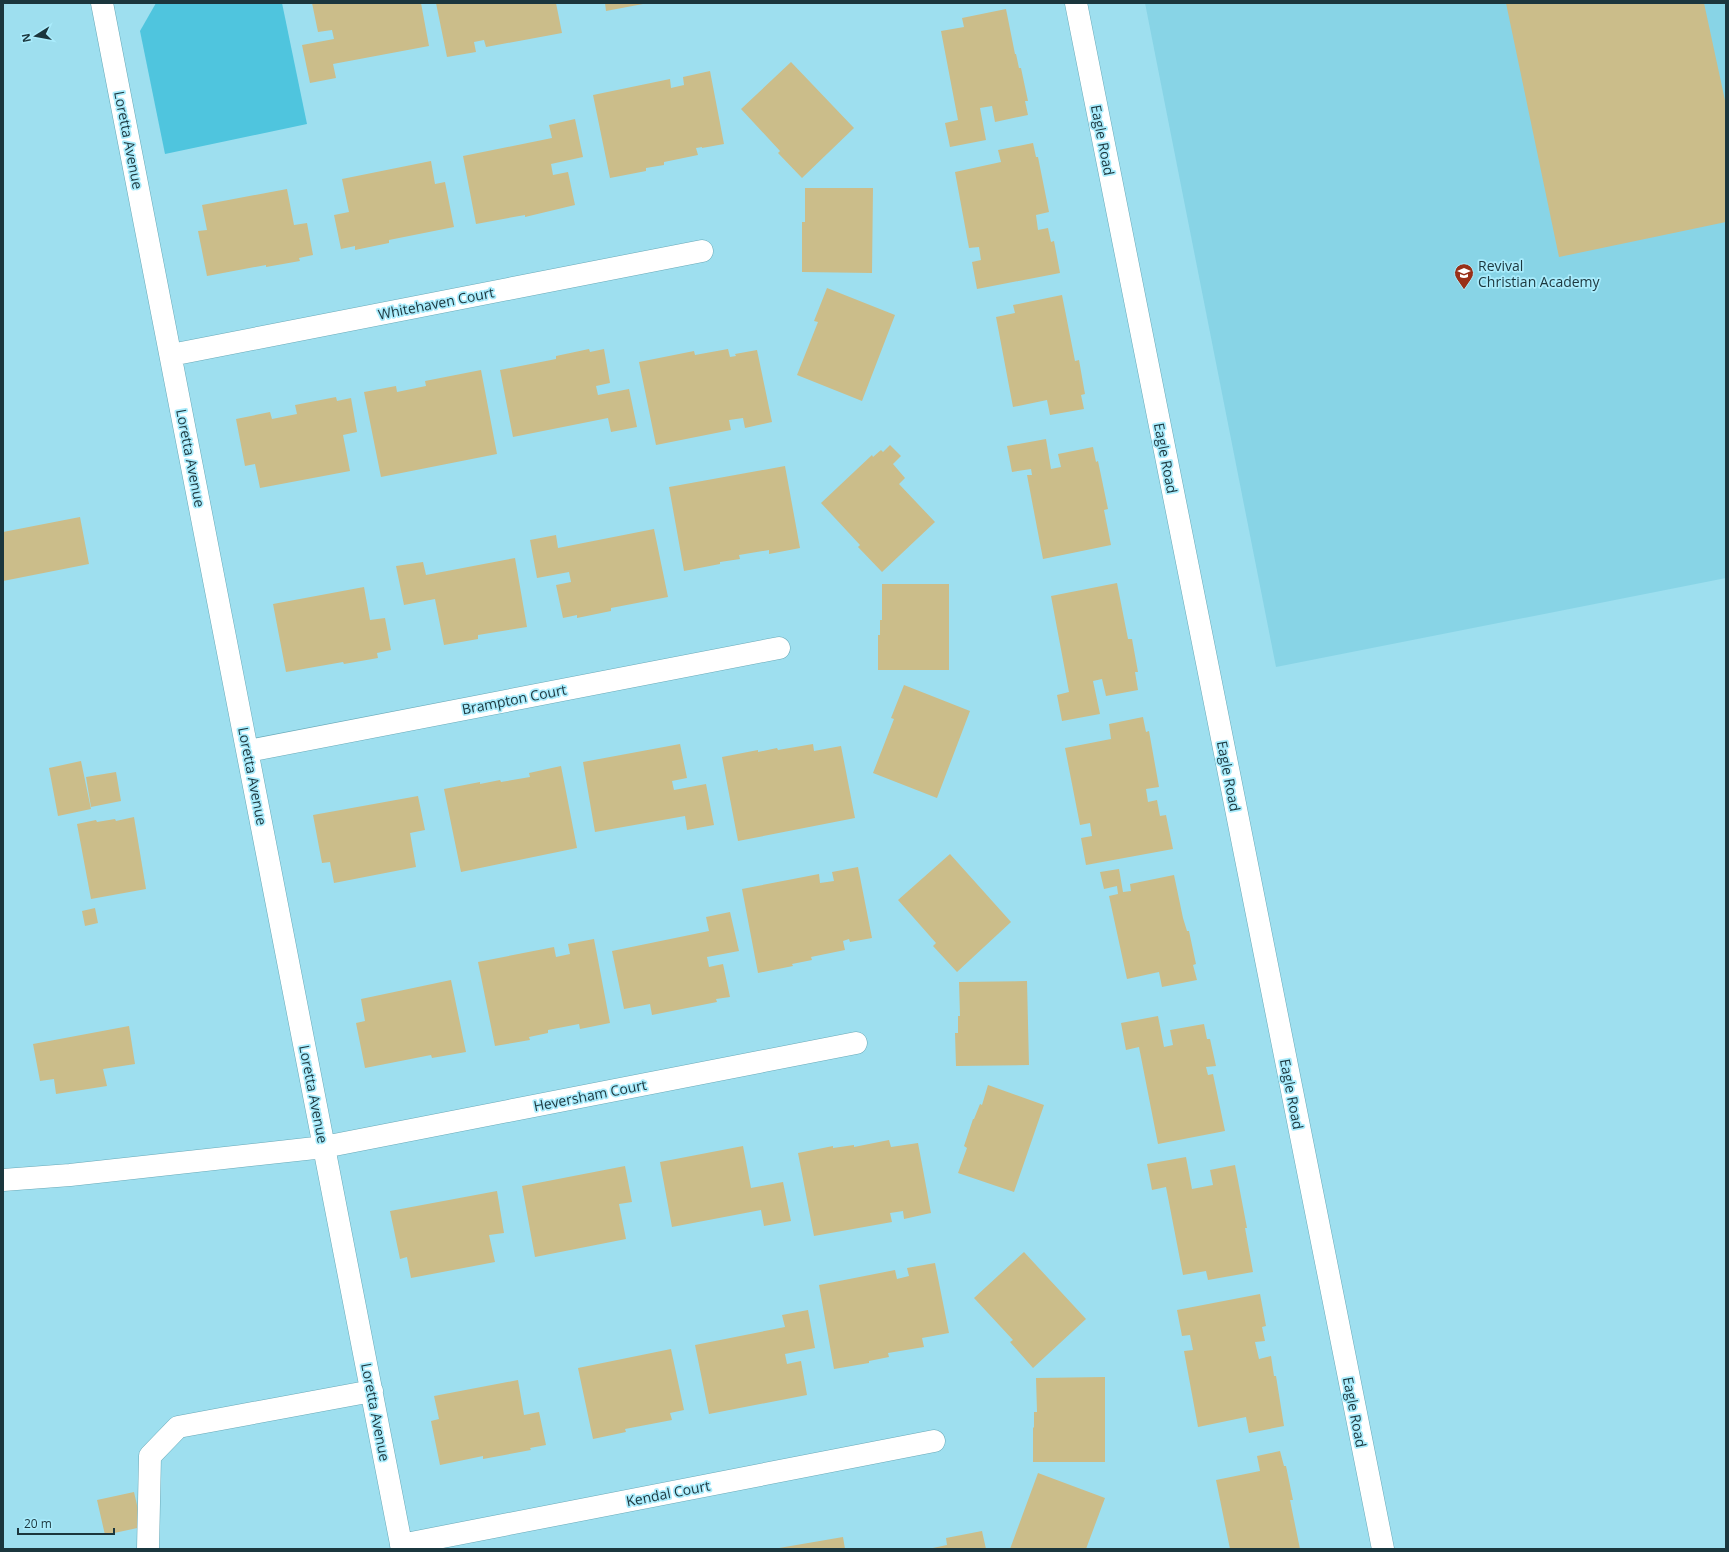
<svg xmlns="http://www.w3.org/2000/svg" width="1729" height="1552" font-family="'Open Sans',sans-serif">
	<rect width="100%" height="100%" fill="#9edfef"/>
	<path fill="#88d4e6" d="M1145,3H1726V578L1276,667Z"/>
	<path fill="#4fc5de" d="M156,3H282L307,124L165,154L140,31Z"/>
	<path fill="#cbbd8a" d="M312,3H421L429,46L333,64L336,78L310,83L302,45L334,39L332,30L318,32Z
		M436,3H556L562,33L486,47L484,40L474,42L476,52L447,57Z
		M605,3H643V4L606,11Z
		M1506,3H1704L1726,105V222L1559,257Z
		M1006,9L1015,54H1016L1019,68H1021L1028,101H1025L1028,115L995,122L992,106L980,108L986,140L950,147L945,123L958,120L941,31L964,27L962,18Z
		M791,62L854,128L802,178L778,153L780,151L741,109Z
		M710,71L724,144L702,148V147L696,148L698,155L664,162V165L646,168V171L610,178L593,95L670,79L671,88L684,85L683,77Z
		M575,119L583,157L551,164L553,175L568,172L575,205L525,217V215L476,224L463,156L552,138L549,125Z
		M1033,143L1036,157H1038L1049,212L1036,215L1038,230L1048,228L1051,242L1054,241L1060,273L977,289L972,262L981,260L979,247L969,248L955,172L1001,162L998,150Z
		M431,161L435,184L445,182L454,227L389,240V243L355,250V246L341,249L334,215L349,212L342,179Z
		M805,188H873L872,273L802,272V222H805Z
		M287,189L294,225L307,223L313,255L299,258L300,261L266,267V265L207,276L198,231L207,230L202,205Z
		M827,288L895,315L862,401L797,375L818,322L814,321Z
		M1062,295L1075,361L1079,360L1085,394L1081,395L1084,409L1050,415L1047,400L1013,407L996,317L1015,313L1013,305Z
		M589,349L590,352L604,349L610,383L596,386L598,395L629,389L637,427L611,432L608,418L513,437L500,370L556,359V356Z
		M728,349L730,357L736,356L735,354L757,350L772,422L745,428L743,418L729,420L731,430L656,445L639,362L694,351L695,355Z
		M481,370L497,454L381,477L364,392L396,386L397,392L426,386L425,381Z
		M336,397L337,401L351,398L357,432L343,435L350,471L260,488L255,464L245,466L236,419L270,412L272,419L297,414L295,405Z
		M1046,439L1051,469L1061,467L1058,454L1093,447L1096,462L1098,461L1108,509L1104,510L1111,545L1043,559L1027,475H1032L1031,469L1012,472L1007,446Z
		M890,445L901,456L893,464L905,478L899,484L935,522L882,572L858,547L860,545L821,503L872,455L873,457L881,450L883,452Z
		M785,466L800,548L769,554V550L739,555L740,559L720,562V564L684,571L669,487Z
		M80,517L89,564L3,581V532Z
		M654,529L668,597L611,608V611L577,618V615L563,618L556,585L571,582L569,572L537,578L530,540L556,535L558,548Z
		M515,558L527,627L478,635V639L444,645L435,599L404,605L396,566L423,562L426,575Z
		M1117,583L1128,639H1132L1138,672H1135L1138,690L1106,696L1102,679L1093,681L1100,714L1062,721L1057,695L1069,692L1051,596Z
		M882,584H949V670H878V635H880V620H882Z
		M364,587L370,620L385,618L391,650L377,653L378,658L344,664L343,662L286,672L273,604Z
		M904,685L970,711L937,798L873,773L894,719L891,718Z
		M1143,717L1146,732L1149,731L1159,787L1146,789L1148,802L1157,800L1160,816L1166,815L1173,849L1086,865L1081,838L1092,836L1090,823L1080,825L1065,748L1111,739L1109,724Z
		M680,744L687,778L672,781L674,790L706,784L714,825L687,830L685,816L595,832L583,762Z
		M813,744L814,751L841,746L855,818L738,841L722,757L758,750V752L777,748L778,750Z
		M81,761L91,809L58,816L49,768Z
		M561,766L577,848L461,872L444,789L480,782V784L500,780L501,782L530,777L529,773Z
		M116,772L121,801L91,807L86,777Z
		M418,796L425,830L410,833L416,867L334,883L330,862L322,863L313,815Z
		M134,817L146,889L91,899L77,824L96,820L97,822L115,819L116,821Z
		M950,854L1011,922L957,972L933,946L936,943L898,900Z
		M858,867L872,938L850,942L849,939L843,941L845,950L811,957L812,960L792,964L793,966L758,973L742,889L819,874L820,883L834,881L832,872Z
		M1119,869L1123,892L1131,891L1130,884L1174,875L1183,918L1187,931H1189L1196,964L1193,965L1197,980L1162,987L1159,972L1127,979L1109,896L1118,894L1117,886L1104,889L1100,872Z
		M95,908L98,923L85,926L82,911Z
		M730,912L739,951L707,957L709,967L723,964L730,997L716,999L717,1002L652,1015L650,1004L624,1009L612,951L709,931L706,917Z
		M594,939L610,1023L580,1029L579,1024L548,1030V1033L529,1037L530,1040L495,1046L478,962L554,947L556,957L570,954L568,944Z
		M451,980L466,1052L432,1058L431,1055L365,1068L356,1023L365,1021L361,999Z
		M1027,981L1029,1065L956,1066L955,1033H958V1016H960L959,982Z
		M1158,1016L1164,1047L1173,1045L1170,1030L1204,1024L1207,1039H1210L1216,1066L1206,1067L1208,1075L1213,1074L1225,1131L1158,1144L1139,1047L1126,1050L1121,1023Z
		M129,1026L135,1064L103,1069L107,1086L56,1094L54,1079L40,1081L33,1044Z
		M988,1085L1044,1105L1014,1192L958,1173L967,1148L964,1146L973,1119H974L980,1104L982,1105Z
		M889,1140L891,1147L918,1143L931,1213L904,1219L903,1211L890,1213L892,1222L814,1236L798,1153L833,1146V1148L854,1145V1147Z
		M743,1146L751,1188L783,1182L791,1221L764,1226L761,1210L672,1227L660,1162Z
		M1186,1157L1192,1189L1213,1185L1210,1170L1235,1165L1247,1228H1245L1253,1272L1208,1280L1206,1271L1183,1275L1166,1187L1152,1190L1147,1164Z
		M625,1166L632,1202L619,1204L626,1239L535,1257L522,1186Z
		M497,1191L504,1233L489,1235L495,1262L411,1278L407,1257L400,1259L390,1211Z
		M1024,1252L1086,1319L1033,1368L1010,1342L1013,1340L974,1298Z
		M935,1263L949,1333L922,1338L924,1347L888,1353L889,1357L869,1361V1363L834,1369L819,1285L895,1270L897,1279L909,1276L907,1268Z
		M1260,1294L1266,1326L1262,1327L1265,1341L1255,1342L1259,1359L1271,1356L1274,1376H1276L1284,1426L1249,1433L1246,1417L1198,1427L1184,1351L1193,1350L1190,1335L1182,1336L1177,1310Z
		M808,1310L815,1348L785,1354L787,1364L801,1361L807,1395L709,1414L695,1345L785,1327L782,1315Z
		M671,1349L684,1410L670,1413L672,1420L625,1429L626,1432L593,1439L578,1368Z
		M1105,1377V1462H1033V1428L1034,1427V1412H1037L1036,1378Z
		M518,1380L524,1415L539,1412L546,1445L530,1448L531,1450L483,1459V1456L440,1465L431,1421L439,1419L434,1396Z
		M1280,1451L1284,1466H1286L1293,1500H1290L1300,1549H1230L1216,1480L1260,1471L1257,1456Z
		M1038,1473L1105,1498L1086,1549H1010Z
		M134,1492L142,1527L105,1535L97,1500Z
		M982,1531L986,1549H928L947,1545L946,1538Z
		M843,1537L845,1549H779V1548Z"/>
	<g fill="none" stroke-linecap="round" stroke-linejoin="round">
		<defs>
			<path id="minor" d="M102,3L402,1549
				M1076,3L1383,1549
				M171,355L702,251
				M248,751L779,648
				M3,1180L70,1175L324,1147L856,1043
				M401,1545L934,1441
				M148,1549L150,1456L178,1427L372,1391"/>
		</defs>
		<use href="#minor" stroke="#68a9b8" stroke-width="23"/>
		<use href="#minor" stroke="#fff" stroke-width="22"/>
	</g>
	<defs>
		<symbol id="school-pin" viewBox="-11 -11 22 30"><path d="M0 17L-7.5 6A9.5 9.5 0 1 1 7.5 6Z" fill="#993018" stroke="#aaecfc"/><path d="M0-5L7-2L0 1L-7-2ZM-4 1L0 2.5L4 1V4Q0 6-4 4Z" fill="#fff"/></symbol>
	</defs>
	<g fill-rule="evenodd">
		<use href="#school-pin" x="1453" y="262" width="22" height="30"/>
	</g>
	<g text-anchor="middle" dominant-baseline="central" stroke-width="3.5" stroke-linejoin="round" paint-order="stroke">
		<g font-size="14" fill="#1b363d" stroke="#aaecfc">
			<text transform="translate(129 140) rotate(79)">Loretta Avenue</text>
			<text transform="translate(1103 140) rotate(79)">Eagle Road</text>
			<text transform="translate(436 303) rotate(-11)">Whitehaven Court</text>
			<text transform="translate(191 458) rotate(79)">Loretta Avenue</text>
			<text transform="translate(1166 458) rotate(79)">Eagle Road</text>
			<text transform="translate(514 699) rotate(-11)">Brampton Court</text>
			<text transform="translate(253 776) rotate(79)">Loretta Avenue</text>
			<text transform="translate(1229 776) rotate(79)">Eagle Road</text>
			<text transform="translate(314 1094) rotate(79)">Loretta Avenue</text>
			<text transform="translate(1292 1094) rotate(79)">Eagle Road</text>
			<text transform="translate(590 1095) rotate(-11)">Heversham Court</text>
			<text transform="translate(376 1412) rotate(79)">Loretta Avenue</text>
			<text transform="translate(1355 1412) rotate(79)">Eagle Road</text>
			<text transform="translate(668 1493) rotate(-11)">Kendal Court</text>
		</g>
		<g font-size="14" fill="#1b363d" stroke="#aaecfc" text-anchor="start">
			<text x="1478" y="265">Revival<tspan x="1478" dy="16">Christian Academy</tspan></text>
		</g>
	</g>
	<rect width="1729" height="1552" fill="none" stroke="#1b363d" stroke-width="8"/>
	<g transform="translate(36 36) rotate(259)" stroke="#aaecfc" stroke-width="3" paint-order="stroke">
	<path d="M0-3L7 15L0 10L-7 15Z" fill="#1b363d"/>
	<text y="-6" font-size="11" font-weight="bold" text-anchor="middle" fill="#1b363d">N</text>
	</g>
	<path d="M18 1528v6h96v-6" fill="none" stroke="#1b363d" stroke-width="2"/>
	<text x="24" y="1528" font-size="12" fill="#1b363d" stroke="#aaecfc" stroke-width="3" paint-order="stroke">20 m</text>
</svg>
